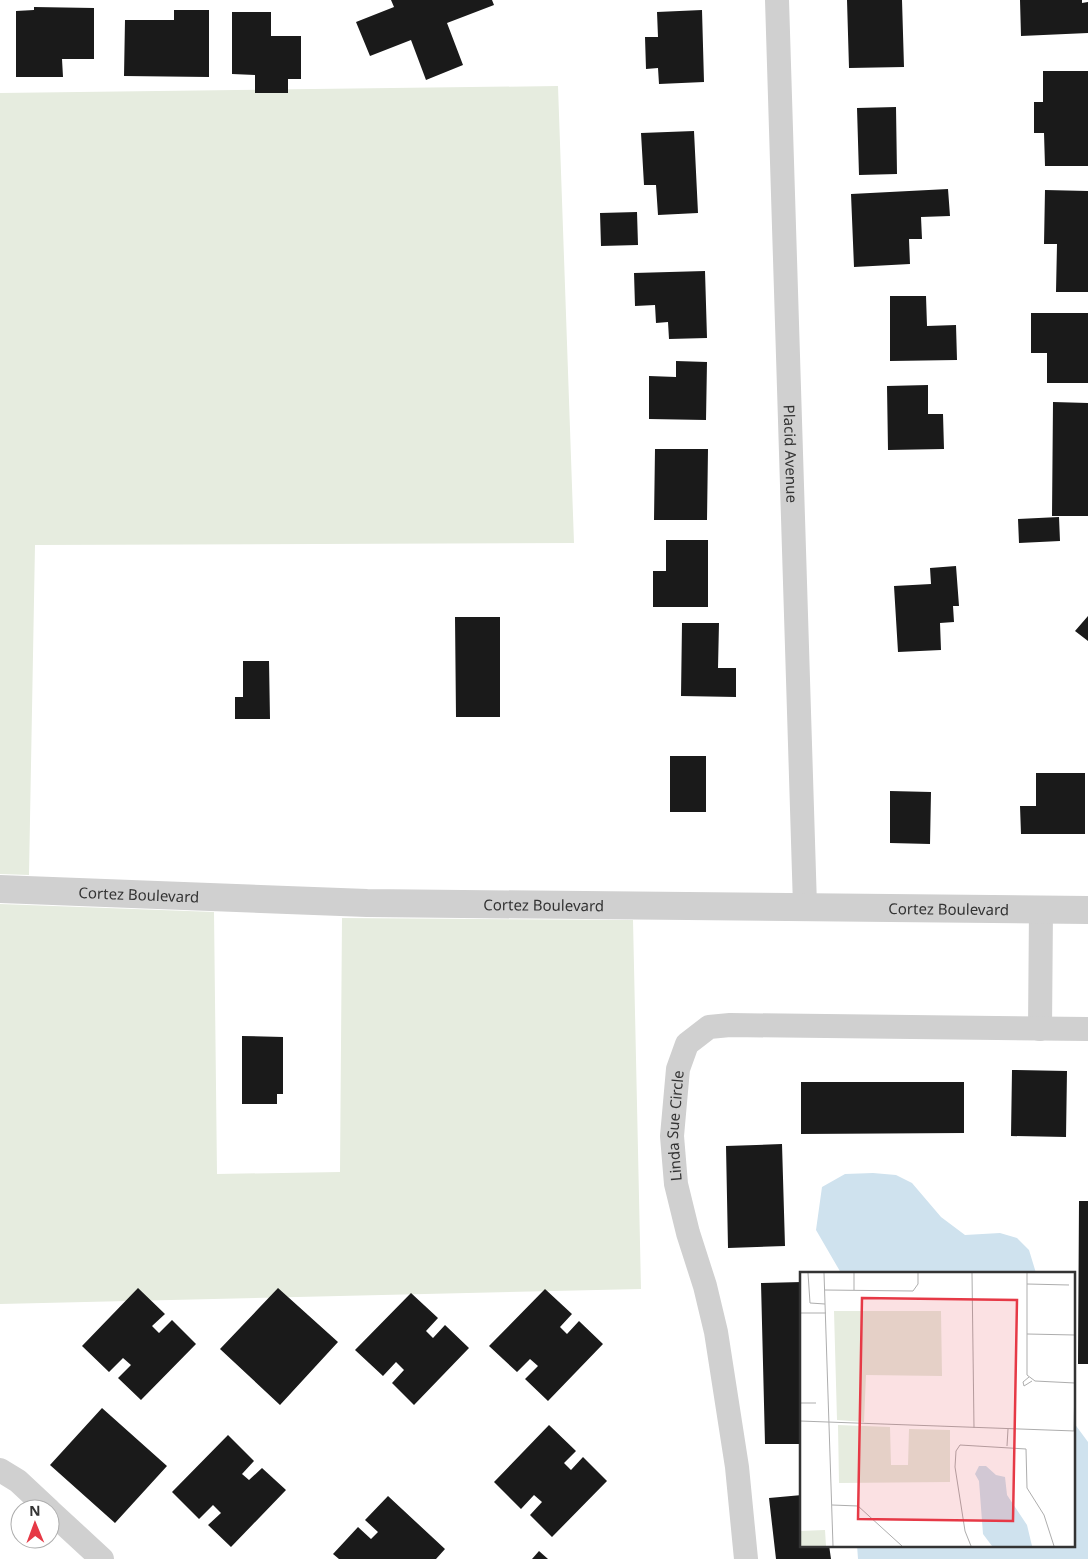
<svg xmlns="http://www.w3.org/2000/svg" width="1088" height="1559" font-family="'Noto Sans',sans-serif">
	<rect width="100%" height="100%" fill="#fff"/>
	<path fill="#e6ecdf" d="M558,86L574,543L35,545L29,875L0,874V93Z
		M0,904L214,912L217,1174L340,1172L342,918L633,920L641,1289L0,1304Z"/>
	<path fill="#cfe2ee" d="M873,1173L896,1175L912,1183L941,1217L965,1235L1000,1233L1017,1238L1029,1250L1036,1273H841L816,1230L822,1187L845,1174Z
		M1074,1423L1088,1442V1559H858L857,1545H1074Z"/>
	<path fill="#1a1a1a" d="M391,0H492L494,5L447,23L463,65L426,80L411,40L370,56L356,22L394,7Z
		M847,0H902L904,67L849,68Z
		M1020,0H1082V3L1088,2V33L1021,36Z
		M34,7L94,8V59H62L63,77H16V11L34,10Z
		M174,10H209V77L124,76L125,20H174Z
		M702,10L704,82L659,84L658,68L646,69L645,37H658L657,12Z
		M232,12H271V36H301V79H288V93H255V75L232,74Z
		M1043,71H1088V166H1045L1044,133H1034V102H1043Z
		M896,107L897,174L859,175L857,108Z
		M694,131L698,213L658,215L656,185H644L641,133Z
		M948,189L950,216L921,217L922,239H909L910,264L854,267L851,194Z
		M1045,190L1088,191V292H1056L1057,244H1044Z
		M637,212L638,245L601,246L600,213Z
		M705,271L707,338L669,339L668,322L656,323L655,305L635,306L634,273Z
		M890,296H926L927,326L956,325L957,360L890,361Z
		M1031,313H1088V383H1047V353H1031Z
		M676,361L707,362L706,420L649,419V376L676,377Z
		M928,385V414H943L944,449L888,450L887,386Z
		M1053,402L1088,403V516H1052Z
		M655,449H708L707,520H654Z
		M1059,517L1060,541L1019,543L1018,519Z
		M666,540H708V607H653V571H666Z
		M956,566L959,606H953L954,622L940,623L941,650L898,652L894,586L931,584L930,568Z
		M1088,616V641L1075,631Z
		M455,617H500V717H456Z
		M682,623H719L718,668H736V697L681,696Z
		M243,661H269L270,719H235V697H243Z
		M670,756H706V812H670Z
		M1036,773H1085V834H1021L1020,806H1036Z
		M890,791L931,792L930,844L890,843Z
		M242,1036L283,1037V1094H277V1104H242Z
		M1012,1070L1067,1071L1066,1137L1011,1136Z
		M801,1082H964V1133L801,1134Z
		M782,1144L785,1246L728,1248L726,1146Z
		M1079,1201H1088V1364H1078Z
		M802,1282V1444H765L761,1283Z
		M138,1288L165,1314L152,1326L159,1333L172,1320L196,1344L141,1400L118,1378L131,1365L123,1358L109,1372L82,1346Z
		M278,1288L338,1342L280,1405L220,1349Z
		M545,1289L572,1314L560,1327L567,1334L579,1321L603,1344L548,1401L525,1379L538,1366L530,1359L517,1372L489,1346Z
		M411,1293L438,1318L426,1331L433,1338L445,1325L469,1348L414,1405L392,1383L404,1370L396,1362L383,1376L355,1350Z
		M102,1408L167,1466L115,1523L50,1465Z
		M549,1425L576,1451L564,1463L571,1470L583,1457L607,1481L552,1537L530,1515L542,1502L534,1495L521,1509L494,1482Z
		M228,1435L254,1461L242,1474L249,1480L262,1468L286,1490L231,1547L208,1525L221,1513L213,1505L199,1519L172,1492Z
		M802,1495V1545H829L831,1559H776L769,1498Z
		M388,1496L445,1549L436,1559H339L333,1554L358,1527L371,1539L378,1532L365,1520Z
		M539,1551L548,1559H532Z"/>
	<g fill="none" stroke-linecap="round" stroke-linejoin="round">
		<g stroke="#d0d0d0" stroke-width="24">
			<path id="s1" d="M777,0L805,906"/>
			<path d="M1040,1029L1041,909"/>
			<path d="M0,1470L18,1481L48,1509"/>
			<path d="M50,1511L102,1559"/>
			<path id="s2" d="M746,1559L737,1467L716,1332L705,1286L688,1233L676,1184L672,1136L678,1069L687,1044L709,1027L730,1025L1088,1029"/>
		</g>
		<path stroke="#d0d0d0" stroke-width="28" id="s3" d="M0,889L367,903L1088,910"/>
	</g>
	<g text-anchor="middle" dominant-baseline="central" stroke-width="5" stroke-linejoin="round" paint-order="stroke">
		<g font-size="15" fill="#333" stroke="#fff">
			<text stroke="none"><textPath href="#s1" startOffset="454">Placid Avenue</textPath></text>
			<text stroke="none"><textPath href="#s3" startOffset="139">Cortez Boulevard</textPath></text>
			<text stroke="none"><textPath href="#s3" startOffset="544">Cortez Boulevard</textPath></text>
			<text stroke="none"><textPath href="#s3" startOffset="949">Cortez Boulevard</textPath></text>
			<text stroke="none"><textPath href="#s2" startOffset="441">Linda Sue Circle</textPath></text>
		</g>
	</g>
	<g transform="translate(800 1272)">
		<rect width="275" height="275" fill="#fff"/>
		<path d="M34,39H141L142,104L66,103L64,150L37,148ZM38,153L90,155L91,193H108L109,157L150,158V210L39,211ZM25,258L26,274H0V259Z" fill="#e6ecdf"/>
		<path d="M179,194H186L196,203L205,205L207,223L227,253L232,274H192L183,262L179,209L175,202Z" fill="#cfe2ee"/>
		<path fill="none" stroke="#adadad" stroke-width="1" d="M8,1L10,31L25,32M24,1L33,274M54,1V18M172,1L174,156M227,1V103L235,109L275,111M227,12L269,13M25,18L113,19L118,12V1M0,41H26M227,62L275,63M229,105L223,110L224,114L232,109M0,131H16M0,149L275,159M274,159L275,111M207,174L208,157M32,233L58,234L102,274M171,274L165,259L155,195L156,179L160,173L226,177L227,216L244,243L254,274"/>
		<path fill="#e63946" fill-opacity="0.15" stroke="#e63946" stroke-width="2.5" d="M62,26L217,28L213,249L58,247Z"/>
		<rect width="275" height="275" fill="none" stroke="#333" stroke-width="2.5"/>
	</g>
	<g transform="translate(35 1524) rotate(359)"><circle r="24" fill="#ffffff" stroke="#adadad"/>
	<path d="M0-4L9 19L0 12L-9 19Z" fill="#e63946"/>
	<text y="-8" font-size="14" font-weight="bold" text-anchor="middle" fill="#333333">N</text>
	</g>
</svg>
